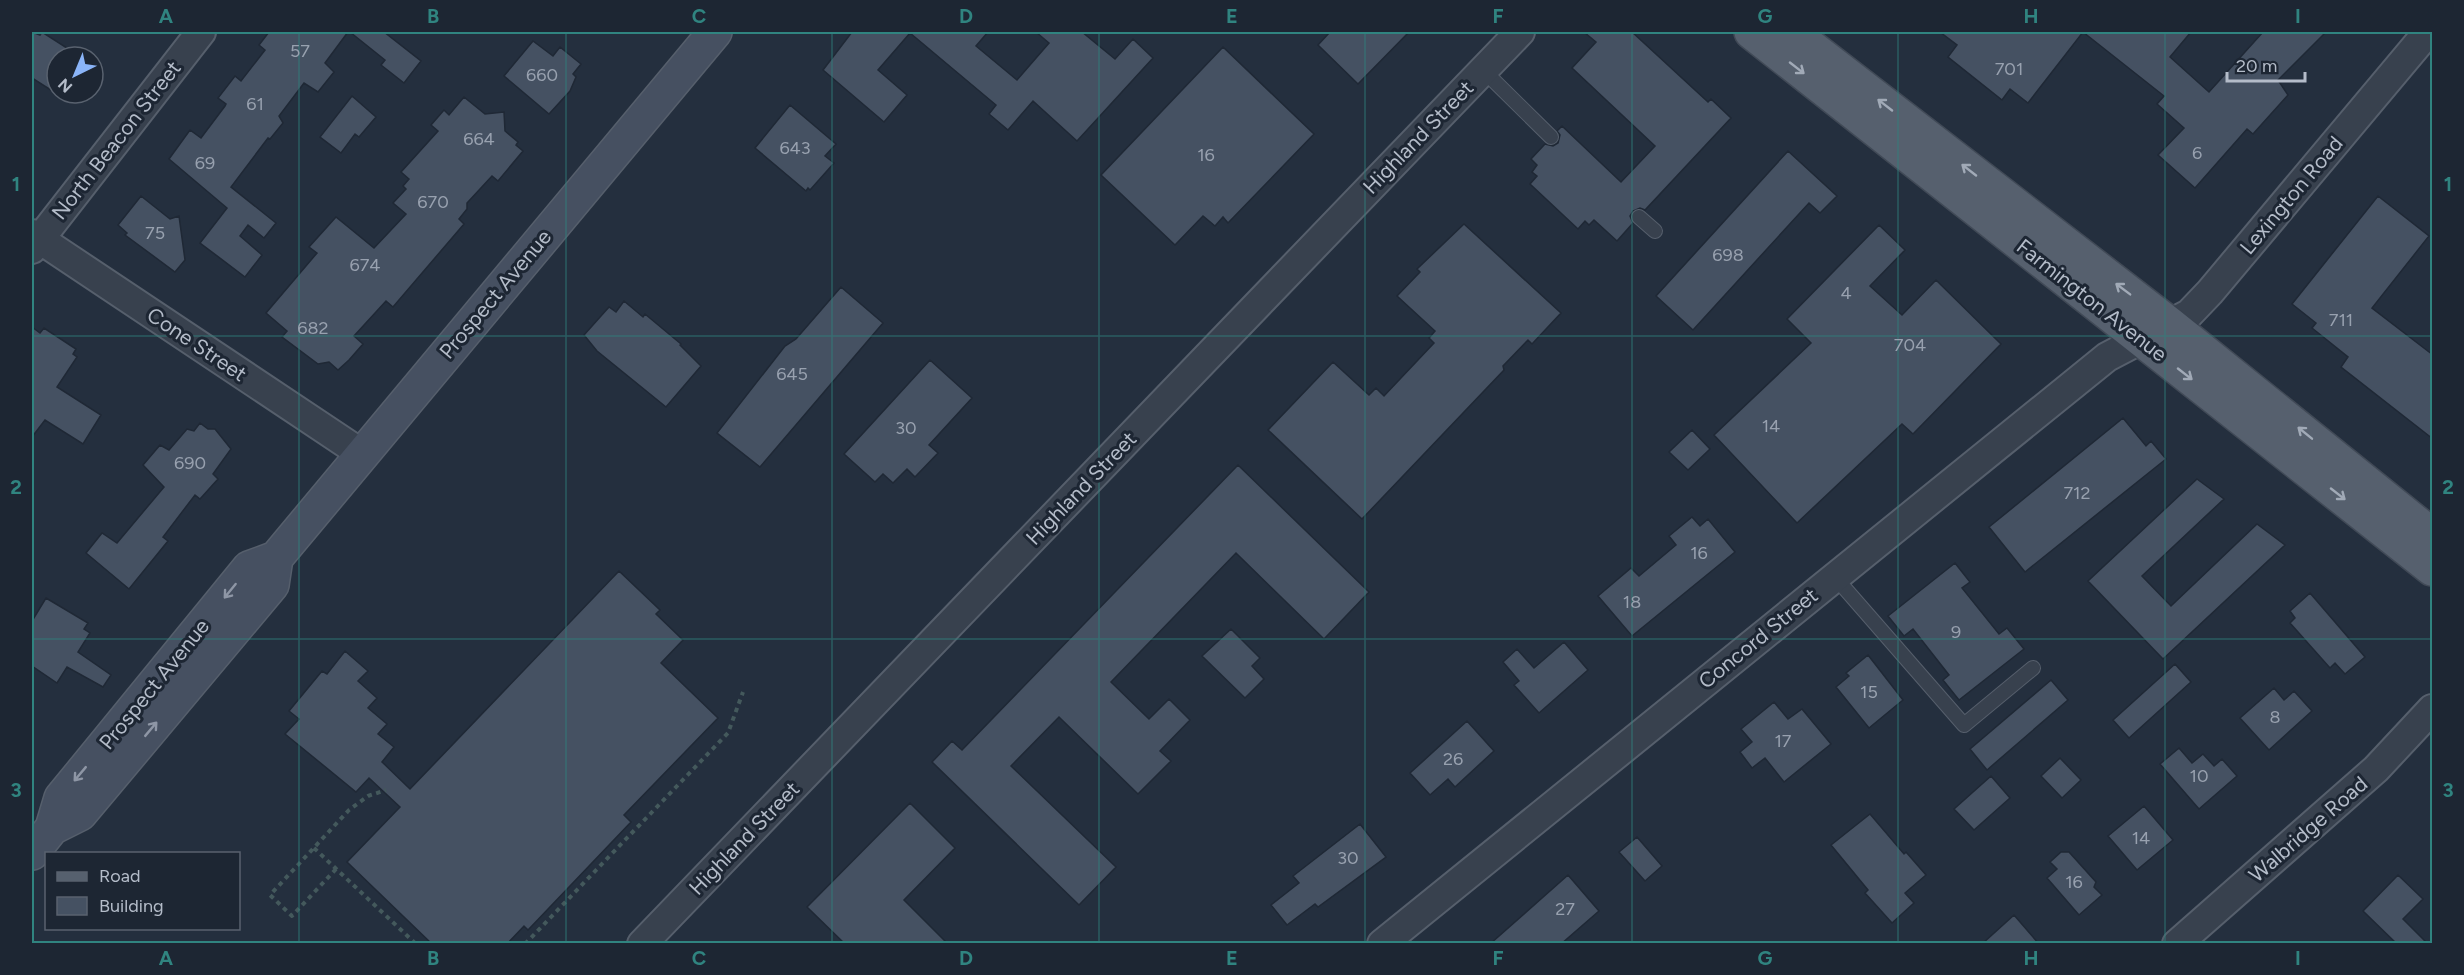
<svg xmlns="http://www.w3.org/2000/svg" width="2464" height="975" font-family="Figtree,sans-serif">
	<rect width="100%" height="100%" fill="#242f3e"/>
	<path fill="#455162" stroke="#1f2835" stroke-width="1.5" d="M32,32L40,35L42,32L81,57H57V94L32,78Z
		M269,32H348L325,63L334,72L318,92L304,83L279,116L283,123L270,139L268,138L231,187L276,223L264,238L248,225L240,236L262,255L245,277L200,243L227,208L169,159L190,130L201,138L225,106L226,104L218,98L235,76L241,81L265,50L259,45Z
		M350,32H384L421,61L404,83L381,65L385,60Z
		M852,32H988L976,46L1017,80L1049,43L1036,32H1082L1115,59L1133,39L1153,58L1077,141L1033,101L1008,130L989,114L996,105L910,33L878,70L907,95L884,122L823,70Z
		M1330,32H1409L1358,84L1318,45Z
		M1584,32H1632L1708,102L1711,99L1731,118L1645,210L1640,208L1633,211L1630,216L1633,223L1617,241L1594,220L1589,225L1585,221L1578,229L1530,184L1537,176L1532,172L1537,165L1531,159L1545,144L1553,146L1558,143L1560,135L1557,131L1562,126L1621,182L1655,146L1572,68L1596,42Z
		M1940,32H2191L2170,57L2209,92L2263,32H2326L2278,80L2288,95L2253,134L2247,129L2195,188L2158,155L2184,128L2157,104L2164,96L2083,32L2028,103L2010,89L2002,100L1948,57L1957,45Z
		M533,41L553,56L560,47L581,64L573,74L576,77L570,91L549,114L504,76Z
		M1223,47L1314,134L1228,223L1223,217L1215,226L1203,216L1175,245L1101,175Z
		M352,96L376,117L359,137L355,134L341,153L320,137Z
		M464,97L485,114L504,112L505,131L518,142L516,145L523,151L498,181L492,176L467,203V209L459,219L464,224L393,307L386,301L354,336L363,344L349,360L338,370L329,362L318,364L282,337L287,331L266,313L317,253L309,247L336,217L374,248L406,214L393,203L406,189L403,186L409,179L401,172L438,131L431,125L444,110L449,115Z
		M790,105L836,144L825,156L834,163L810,190L808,188L806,191L755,148Z
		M1788,151L1837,196L1820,213L1809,203L1693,330L1656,296Z
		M141,196L170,219L179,216L185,260L175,272L125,235L127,233L118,225Z
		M2378,196L2429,236L2372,308L2433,355V439L2341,367L2348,357L2312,328L2316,323L2292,304Z
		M1464,224L1561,313L1532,344L1528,340L1503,366L1504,370L1362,519L1268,430L1333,362L1369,395L1376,388L1384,396L1434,343L1429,338L1435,331L1397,296L1420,272L1417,269Z
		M1879,225L1905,250L1870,286L1902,315L1936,280L2001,344L1913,434L1902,424L1797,523L1714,435L1811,343L1787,319Z
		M841,287L883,323L760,467L717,433L785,346L796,339Z
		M624,301L643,317L645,314L681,344L680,345L701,366L666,407L597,351L584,335L609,307L616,312Z
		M32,327L40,333L44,328L76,349L73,354L77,357L57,387L101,415L83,444L45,420L32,437Z
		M930,360L972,398L929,445L938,453L915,477L907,469L893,483L883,474L875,482L844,454Z
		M2123,418L2146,446L2151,441L2166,459L2025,572L1989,527Z
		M200,423L208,429H215L231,449L213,474L218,479L200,499L195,495L163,537L168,541L129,589L86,553L102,533L117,543L164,487L143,465L160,445L169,450L187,429L194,431Z
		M1692,430L1710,449L1688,470L1669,452Z
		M1238,465L1369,592L1324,639L1236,553L1111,682L1149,719L1169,699L1190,720L1160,751L1171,761L1138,794L1059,717L1011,766L1116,867L1079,905L932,762L952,741L962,750Z
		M2197,479L2224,499L2142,576L2171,606L2257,524L2285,545L2163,659L2088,581Z
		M1692,517L1700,526L1708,519L1735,552L1632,636L1598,596L1631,568L1639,576L1676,545L1669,536Z
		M1955,563L1970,582L1962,588L1999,634L2007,628L2024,649L1959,700L1943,680L1949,675L1913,629L1904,636L1888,616Z
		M619,571L660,610L656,614L683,640L661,663L718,718L624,815L631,822L528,930L524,926L507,944H432L347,862L400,807L369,778L356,792L285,734L299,719L289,711L322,671L327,674L345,651L368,671L358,681L377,698L368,708L387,724L378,734L394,747L382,762L410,789Z
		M2310,593L2365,657L2345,674L2335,663L2330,668L2290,623L2295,618L2290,611Z
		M46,598L88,623L84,629L90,633L78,652L111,675L103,687L67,667L57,683L32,666V621Z
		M1231,629L1260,658L1252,666L1264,679L1245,698L1202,656Z
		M1564,642L1588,670L1539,713L1514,685L1519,681L1503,662L1517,649L1534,668Z
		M1868,655L1903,700L1869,728L1836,687L1849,676L1846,673Z
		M2175,664L2191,682L2129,738L2113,720Z
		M2051,680L2068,700L1987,770L1970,749Z
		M2274,688L2284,700L2294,691L2312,711L2269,750L2240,718Z
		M1774,702L1788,719L1802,709L1831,744L1784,782L1765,758L1752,768L1740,752L1752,742L1741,729Z
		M1467,721L1494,751L1455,787L1448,779L1430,795L1410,773Z
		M2179,748L2192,763L2203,754L2214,766L2222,759L2237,776L2199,809L2160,764Z
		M2060,758L2081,780L2062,798L2041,776Z
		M1991,776L2010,798L1974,830L1954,809Z
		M910,803L955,848L904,900L948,944H845L807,907Z
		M2144,806L2173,840L2137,870L2108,836Z
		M1870,814L1904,854L1906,852L1926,875L1905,893L1914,903L1892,923L1865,893L1868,890L1831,845Z
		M1360,824L1386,857L1318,907L1315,904L1287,925L1271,905L1299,883L1293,876Z
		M1637,837L1662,866L1645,881L1619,852Z
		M2061,852H2069L2096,882L2094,887L2102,895L2079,915L2047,878L2057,869L2050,862Z
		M1568,875L1599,911L1561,944H1490Z
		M2398,875L2423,899L2403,919L2428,944H2397L2363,911Z
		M2014,915L2039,944H1982Z"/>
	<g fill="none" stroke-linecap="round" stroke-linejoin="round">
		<defs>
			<path id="service" d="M1483,70L1551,137
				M1639,217L1655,231
				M1834,576L1964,725L2033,668"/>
			<path id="minor" d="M32,234L362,454
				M32,249L201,32
				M642,944L1520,32
				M1382,944L2107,357L2189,314L2210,292L2428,32
				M2177,944L2376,769L2432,709"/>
			<path id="secondary" d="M52,828L61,798L249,568L276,558L715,32
				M32,853L52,828L80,814L272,585L276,558"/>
			<path id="primary" d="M1751,32L2432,569
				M1792,32L2170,324L2432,535"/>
		</defs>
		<use href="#service" stroke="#565f6c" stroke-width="16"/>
		<use href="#minor" stroke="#565f6c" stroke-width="32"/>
		<use href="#secondary" stroke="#565f6c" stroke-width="36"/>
		<use href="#primary" stroke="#414a57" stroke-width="36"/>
		<path stroke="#44595c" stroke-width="4" stroke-dasharray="4.5 4.5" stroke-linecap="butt" d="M314,848L416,944
			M336,869L292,916L270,895L349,810L368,796L386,790
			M525,944L728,733L743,692"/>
		<use href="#service" stroke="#38414e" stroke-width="14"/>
		<use href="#minor" stroke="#38414e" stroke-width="28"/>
		<use href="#secondary" stroke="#465061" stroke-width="33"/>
		<use href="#primary" stroke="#56606e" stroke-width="33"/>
	</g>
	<defs><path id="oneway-shaft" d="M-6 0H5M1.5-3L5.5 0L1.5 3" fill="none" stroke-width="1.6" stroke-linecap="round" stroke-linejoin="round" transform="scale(1.5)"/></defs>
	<g stroke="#a1aab7">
		<use href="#oneway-shaft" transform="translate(1797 68) rotate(38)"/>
		<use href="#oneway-shaft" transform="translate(1885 105) rotate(-142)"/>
		<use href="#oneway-shaft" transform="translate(1969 170) rotate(-142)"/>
		<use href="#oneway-shaft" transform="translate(2123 289) rotate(-143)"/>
		<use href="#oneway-shaft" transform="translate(2185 374) rotate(38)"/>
		<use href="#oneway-shaft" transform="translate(2305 433) rotate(-141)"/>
		<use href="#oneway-shaft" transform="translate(2338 494) rotate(38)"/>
	</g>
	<g stroke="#8e96a5">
		<use href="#oneway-shaft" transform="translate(230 591) rotate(129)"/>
		<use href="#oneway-shaft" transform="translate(151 729) rotate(-50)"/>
		<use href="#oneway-shaft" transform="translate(80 774) rotate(130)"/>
	</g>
	<path fill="none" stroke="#308480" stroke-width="1.5" stroke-opacity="0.55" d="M299,32V944M566,32V944M832,32V944M1099,32V944M1365,32V944M1632,32V944M1898,32V944M2165,32V944M32,336H2432M32,639H2432"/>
	<g text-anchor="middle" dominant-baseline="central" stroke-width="6" stroke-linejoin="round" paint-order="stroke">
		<g font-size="18" fill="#98a1af">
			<text x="300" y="51">57</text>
			<text x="2009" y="69">701</text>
			<text x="542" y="75">660</text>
			<text x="255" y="104">61</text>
			<text x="479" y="139">664</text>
			<text x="795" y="148">643</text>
			<text x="2197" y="153">6</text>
			<text x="1206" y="155">16</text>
			<text x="205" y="163">69</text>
			<text x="433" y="202">670</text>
			<text x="155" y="233">75</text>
			<text x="1728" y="255">698</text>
			<text x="365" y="265">674</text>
			<text x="1846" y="293">4</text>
			<text x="2341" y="320">711</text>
			<text x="313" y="328">682</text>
			<text x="1910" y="345">704</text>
			<text x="792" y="374">645</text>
			<text x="1771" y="426">14</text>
			<text x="906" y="428">30</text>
			<text x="190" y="463">690</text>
			<text x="2077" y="493">712</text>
			<text x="1699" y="553">16</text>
			<text x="1632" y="602">18</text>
			<text x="1956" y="632">9</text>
			<text x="1869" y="692">15</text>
			<text x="2275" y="717">8</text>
			<text x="1783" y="741">17</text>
			<text x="1453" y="759">26</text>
			<text x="2199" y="776">10</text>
			<text x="2141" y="838">14</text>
			<text x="1348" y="858">30</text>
			<text x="2074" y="882">16</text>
			<text x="1565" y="909">27</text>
		</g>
		<g font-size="21" fill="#b4bcc9" stroke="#1d2633">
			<text transform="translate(1418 137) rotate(-46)">Highland Street</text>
			<text transform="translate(116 140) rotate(-52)">North Beacon Street</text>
			<text transform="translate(2291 195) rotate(-50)">Lexington Road</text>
			<text transform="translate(495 294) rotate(-50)">Prospect Avenue</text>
			<text transform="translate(2092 300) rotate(38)">Farmington Avenue</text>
			<text transform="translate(197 344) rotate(34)">Cone Street</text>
			<text transform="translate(1081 488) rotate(-46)">Highland Street</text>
			<text transform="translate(1758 638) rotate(-39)">Concord Street</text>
			<text transform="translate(154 684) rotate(-51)">Prospect Avenue</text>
			<text transform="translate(2308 829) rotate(-41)">Walbridge Road</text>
			<text transform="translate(744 838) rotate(-46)">Highland Street</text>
		</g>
	</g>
	<rect width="2464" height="975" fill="none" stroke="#1d2633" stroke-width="66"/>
	<rect x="45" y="852" width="195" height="78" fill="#1d2633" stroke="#59626f" stroke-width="1.5"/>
	<rect x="57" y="872" width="30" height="9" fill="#56606e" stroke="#59626f" stroke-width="1.5"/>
	<text x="99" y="882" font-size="18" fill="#b4bcc9">Road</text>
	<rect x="57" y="897" width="30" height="18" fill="#455162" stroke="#59626f" stroke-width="1.5"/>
	<text x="99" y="912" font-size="18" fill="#b4bcc9">Building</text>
	<g transform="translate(75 75) rotate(223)"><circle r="28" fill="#1d2633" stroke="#59626f" stroke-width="1.5"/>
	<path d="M0-4.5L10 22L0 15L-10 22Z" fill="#8ab4f8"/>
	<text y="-9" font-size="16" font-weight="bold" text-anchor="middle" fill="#b4bcc9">N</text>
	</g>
	<path d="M2227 72v9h78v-9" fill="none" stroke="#b4bcc9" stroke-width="3"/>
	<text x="2236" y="72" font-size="18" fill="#b4bcc9" stroke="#1d2633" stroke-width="4.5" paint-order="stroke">20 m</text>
	<rect x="33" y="33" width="2398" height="909" fill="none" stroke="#308480" stroke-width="2"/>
	<g font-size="20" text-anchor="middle" font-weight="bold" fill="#308480">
		<text x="166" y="23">A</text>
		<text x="433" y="23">B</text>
		<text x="699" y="23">C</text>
		<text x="966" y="23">D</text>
		<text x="1232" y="23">E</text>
		<text x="1498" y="23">F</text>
		<text x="1765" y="23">G</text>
		<text x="2031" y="23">H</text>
		<text x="2298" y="23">I</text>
		<text x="16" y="191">1</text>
		<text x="2448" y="191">1</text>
		<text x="16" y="494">2</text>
		<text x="2448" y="494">2</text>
		<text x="16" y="797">3</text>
		<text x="2448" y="797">3</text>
		<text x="166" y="965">A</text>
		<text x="433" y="965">B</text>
		<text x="699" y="965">C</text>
		<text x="966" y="965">D</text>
		<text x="1232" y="965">E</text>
		<text x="1498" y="965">F</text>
		<text x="1765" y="965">G</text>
		<text x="2031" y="965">H</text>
		<text x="2298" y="965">I</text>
	</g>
</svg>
